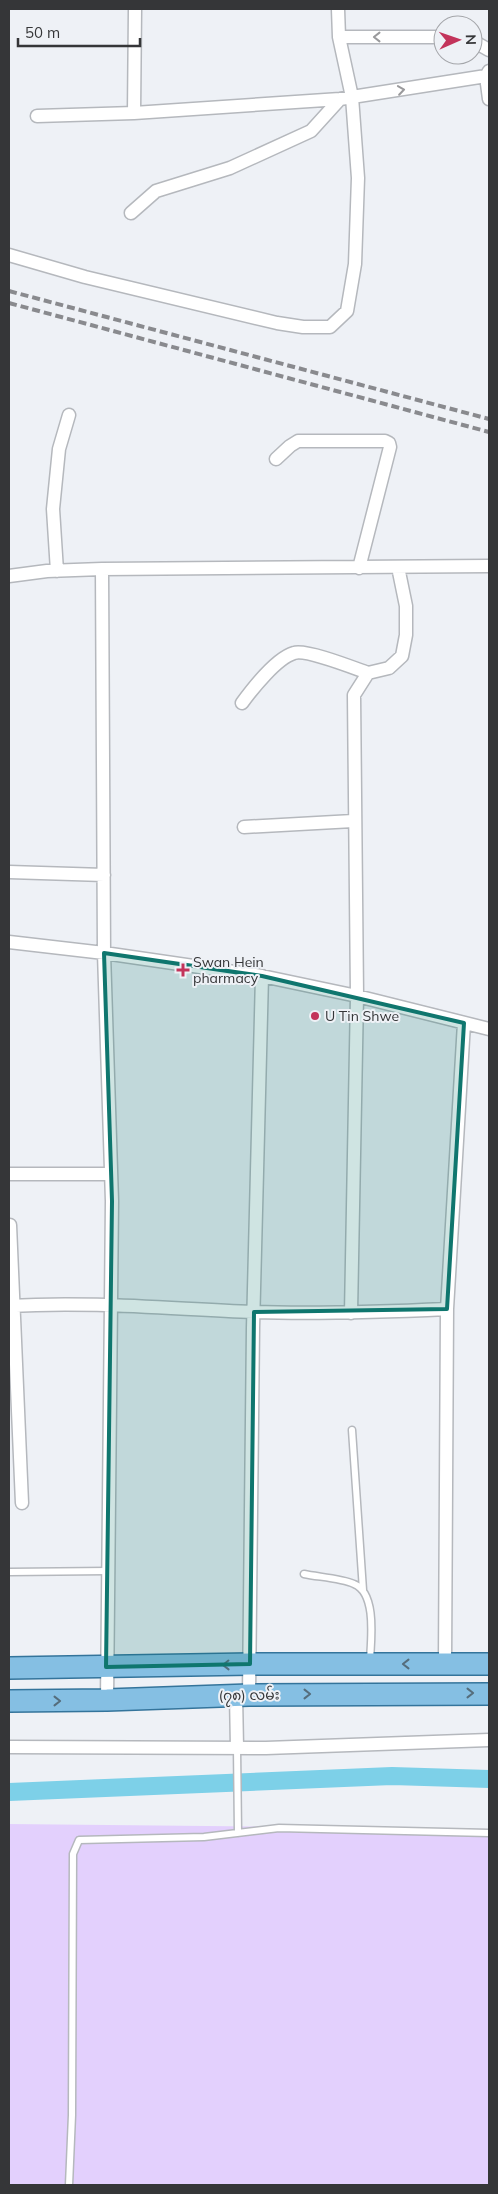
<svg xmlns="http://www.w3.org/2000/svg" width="498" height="2194" font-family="Mulish,'Noto Sans Myanmar',sans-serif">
	<rect width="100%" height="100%" fill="#eef1f6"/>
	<path fill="#e3d0fd" d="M9,1824L489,1829V2185H9Z"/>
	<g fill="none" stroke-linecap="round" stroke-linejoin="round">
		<path stroke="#7dd0e8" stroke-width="18" d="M9,1792L392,1776L489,1779"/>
		<defs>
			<path id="service" d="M352,1430L363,1590
				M9,1572L108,1571
				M304,1574C318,1577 341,1578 354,1584C377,1593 371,1640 370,1660
				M237,1748L238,1833
				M69,2185L72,2115L73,1854L79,1840L204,1837L279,1828L489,1833"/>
			<path id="minor" d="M339,37H443
				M473,41L489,50
				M486,76L489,99
				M134,113L135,9
				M37,116L134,113L340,99L352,97L339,37L338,9
				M131,213L156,191L230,168L311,131L340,99
				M9,255L85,277L277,323L303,327H330L347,311L355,264L358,178L352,97L486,76L489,71
				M276,459L290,446L298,441H385L389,443L390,447L359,568
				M102,569L104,953L112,1201L107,1700
				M57,571L53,509L59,449L69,415
				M9,576L47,571L102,569L489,566
				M242,703C253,688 277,658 294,653C306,649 354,668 368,673
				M244,827L353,821
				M9,872L104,875
				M9,942L104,953L262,976L357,996L489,1029
				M9,1174H111
				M10,1225L22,1503
				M9,1306C90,1301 172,1309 253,1312C318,1314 382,1312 447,1309
				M351,1313L357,996L354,695L368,673L389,668L402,656L406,635V606L398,567
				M445,1664L447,1309L464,1023
				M236,1695L237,1748
				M249,1695L253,1328L262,976
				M9,1747L266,1748L489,1740"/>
			<path id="primary" d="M9,1668L250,1664H489
				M9,1701L107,1700L249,1695L489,1694"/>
		</defs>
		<use href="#service" stroke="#b5b8bd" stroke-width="9"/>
		<use href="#minor" stroke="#b5b8bd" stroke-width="15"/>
		<use href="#primary" stroke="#34749b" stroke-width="24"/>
		<use href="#service" stroke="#fff" stroke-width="6"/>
		<use href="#minor" stroke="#fff" stroke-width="12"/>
		<use href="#primary" stroke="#85bfe3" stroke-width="21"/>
		<path stroke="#898a8e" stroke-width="4" stroke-dasharray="8 4" stroke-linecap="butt" d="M9,291L489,419
			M9,303L489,432"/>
	</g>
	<defs><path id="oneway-chevron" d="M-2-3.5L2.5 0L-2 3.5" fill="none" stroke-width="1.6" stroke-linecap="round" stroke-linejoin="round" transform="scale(1.25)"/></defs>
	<g stroke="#9a9a9c">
		<use href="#oneway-chevron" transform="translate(377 37) rotate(180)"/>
		<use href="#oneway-chevron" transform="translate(401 90) rotate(-8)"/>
	</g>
	<g stroke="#556d7c">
		<use href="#oneway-chevron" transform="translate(406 1664) rotate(180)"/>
		<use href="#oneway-chevron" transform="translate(226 1665) rotate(179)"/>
		<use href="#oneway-chevron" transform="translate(470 1693)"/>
		<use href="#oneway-chevron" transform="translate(307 1694)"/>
		<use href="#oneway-chevron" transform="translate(57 1701)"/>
	</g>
	<path fill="#0f766e" fill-opacity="0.2" stroke="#0f766e" stroke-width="4" stroke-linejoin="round" d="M104,953L262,976L464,1023L447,1309L254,1312L250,1664L106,1667L112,1201Z"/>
	<g fill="#c3345b" stroke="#eef1f6" stroke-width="2">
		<path d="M180.5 962.5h5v5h5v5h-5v5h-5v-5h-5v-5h5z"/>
		<circle cx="315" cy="1016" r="5"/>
	</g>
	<g text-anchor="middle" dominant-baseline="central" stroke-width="4" stroke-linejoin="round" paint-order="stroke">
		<g font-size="14" fill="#353638" stroke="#eef1f6" text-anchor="start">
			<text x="193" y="962">Swan Hein<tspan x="193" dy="16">pharmacy</tspan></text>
			<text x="325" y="1016">U Tin Shwe</text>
		</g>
		<g font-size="14" fill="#353638" stroke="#eef1f6">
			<text transform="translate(249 1695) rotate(-1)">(၇၈) လမ်း</text>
		</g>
	</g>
	<rect width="498" height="2194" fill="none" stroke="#353638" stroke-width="20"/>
	<g transform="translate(458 40) rotate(88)"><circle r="24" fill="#eef1f6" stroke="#a4a6aa"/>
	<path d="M0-4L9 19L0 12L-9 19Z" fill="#c3345b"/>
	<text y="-8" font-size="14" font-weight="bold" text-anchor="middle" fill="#353638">N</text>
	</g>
	<path d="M18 38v8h122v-8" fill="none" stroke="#353638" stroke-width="2.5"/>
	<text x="25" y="38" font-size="15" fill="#353638" stroke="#eef1f6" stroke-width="4" paint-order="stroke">50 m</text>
</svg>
